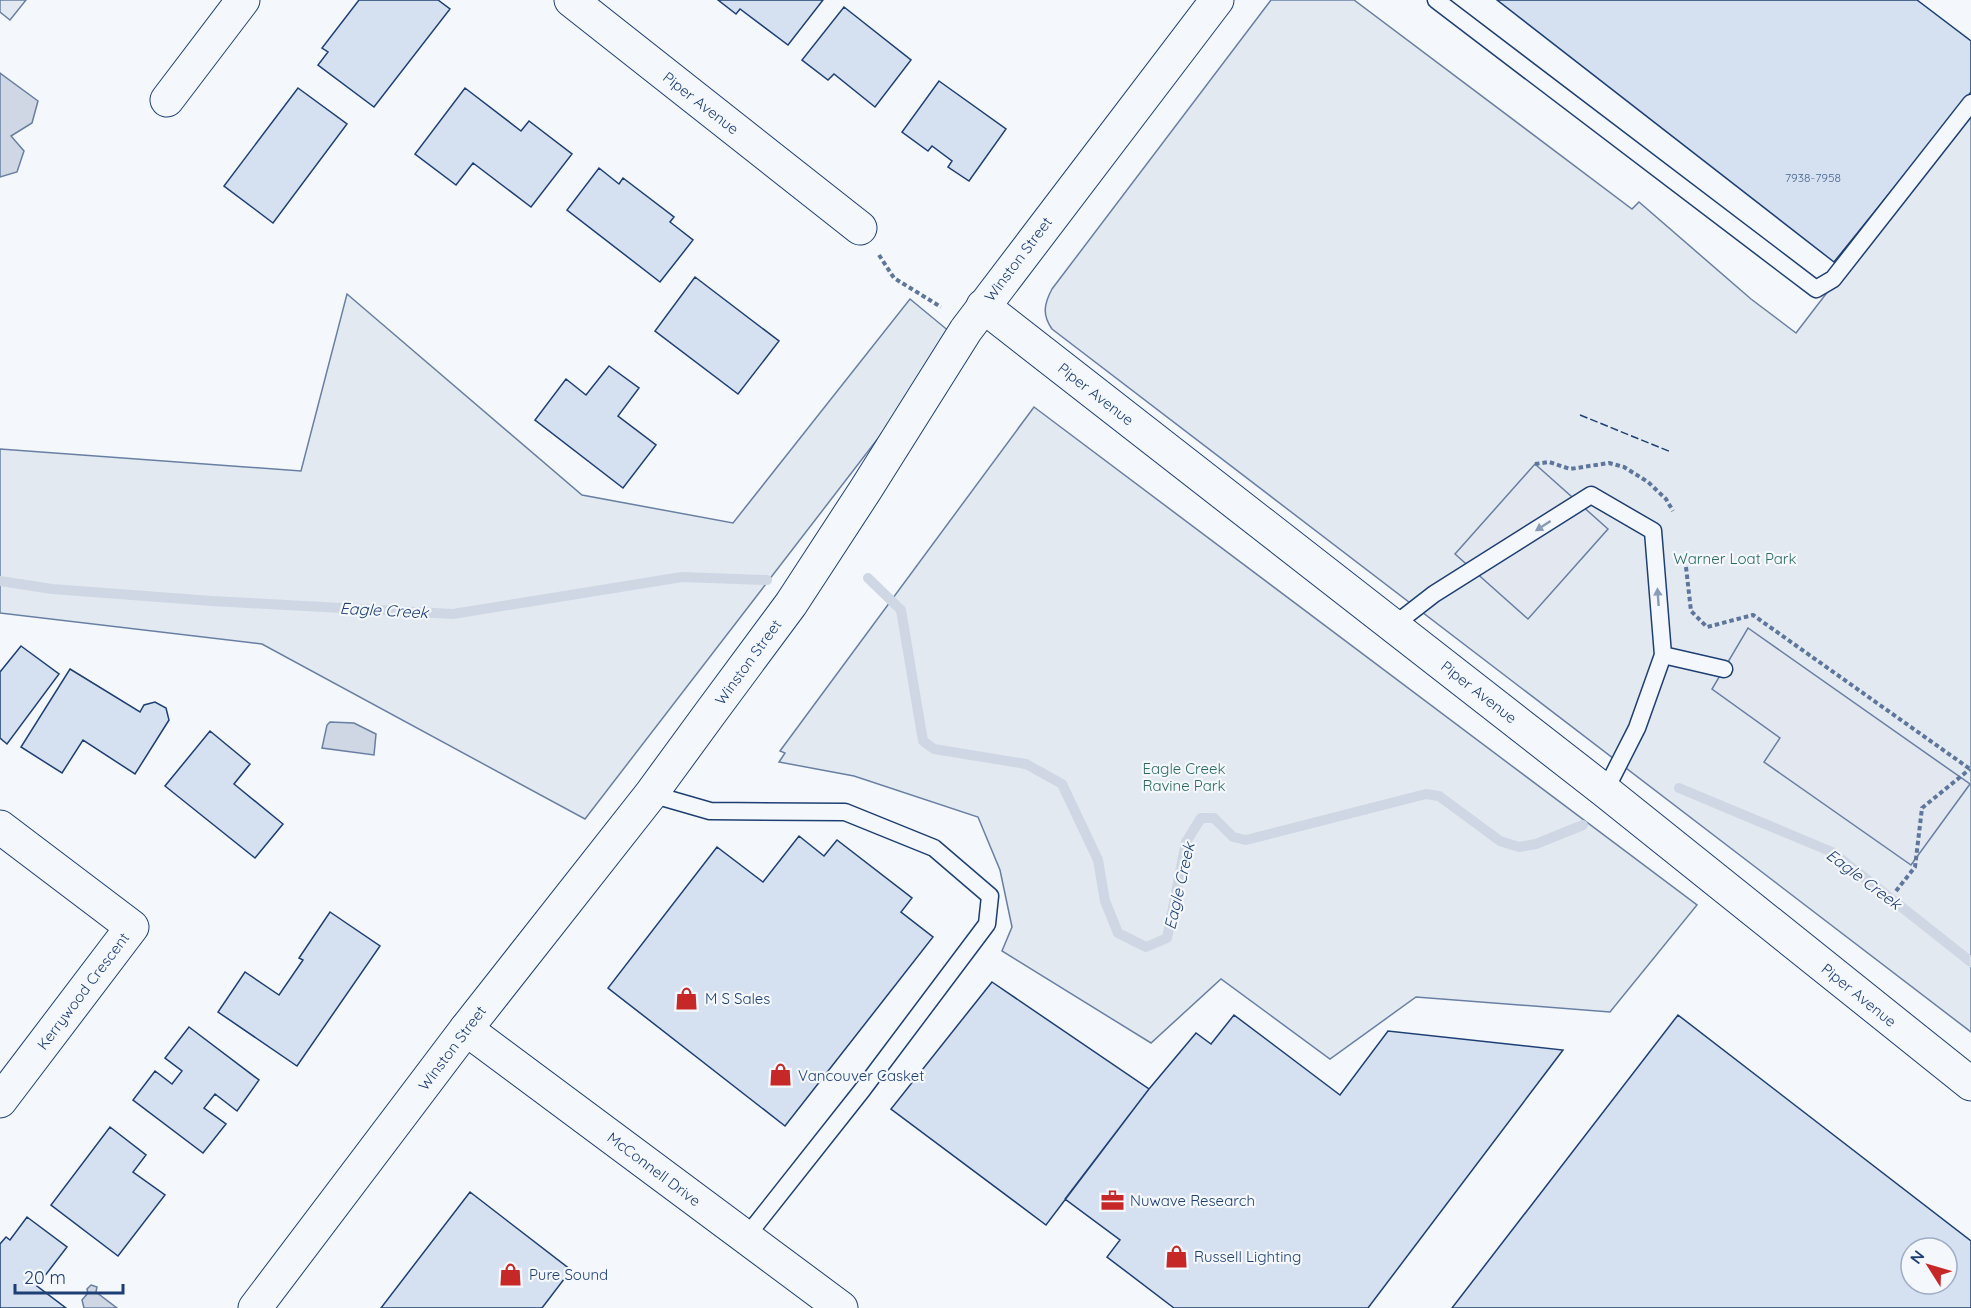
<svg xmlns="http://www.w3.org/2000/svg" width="1971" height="1308" font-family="Quicksand,sans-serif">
	<rect width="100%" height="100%" fill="#f4f7fb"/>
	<path fill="#e3e9f0" stroke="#687fa3" stroke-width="1.5" d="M0,0H26L10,20L0,12Z
		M1271,0H1354L1632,209L1639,202L1751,299L1796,333L1971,105V1032L1052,329C1042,315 1044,304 1052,289Z
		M347,294L582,495L733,523L910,299L956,337L585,819L262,644L0,613V449L301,471Z
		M1034,407L1697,905L1610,1012L1416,997L1330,1059L1221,979L1151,1043L1002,951L1012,927L1000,870L978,817L854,776L779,762L785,753L780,751Z"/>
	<path fill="#e3e8f0" stroke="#687fa3" stroke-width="1.5" d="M1535,464L1608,529L1528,619L1455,554Z
		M1748,628L1970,784L1911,865L1764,762L1780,738L1712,689Z"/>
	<path fill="#cfd7e4" stroke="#687fa3" stroke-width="1.5" d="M0,73L38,101L32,123L11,136L24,151L17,172L0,177Z
		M330,722L354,723L376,734L374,755L322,748L327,725Z
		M91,1285L97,1287L96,1292L117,1308H84L82,1300L88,1293L87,1289Z"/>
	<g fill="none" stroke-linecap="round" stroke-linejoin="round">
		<path stroke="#cfd7e4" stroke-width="10" d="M868,578L901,610L923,741L934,749L1026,764L1062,784L1098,860L1105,901L1118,933L1146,947L1167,938L1186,842L1201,818H1214L1233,837L1246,840L1426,794L1439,796L1500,841L1519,847L1536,844L1583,825
			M0,581L52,589L212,601L453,614L682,577L767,580
			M1679,788L1832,852L1971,962"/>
	</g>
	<path fill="#d5e0f0" stroke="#1d3f73" stroke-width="1.5" fill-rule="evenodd" d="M359,0H438L450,9L374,107L318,65L328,52L322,48Z
		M718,0H823L788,45L740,9L736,14Z
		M1497,0H1917L1971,41V92L1834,262Z
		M844,7L911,60L875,107L834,74L828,80L802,60Z
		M939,81L1006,129L969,181L948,167L952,161L932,146L928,151L902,132Z
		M298,88L347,124L273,223L224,186Z
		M465,88L521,131L529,121L572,154L531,207L473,163L456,185L415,154Z
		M599,168L619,184L623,178L674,217L670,222L693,240L660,282L567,210Z
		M695,277L779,341L738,394L655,331Z
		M609,366L639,388L618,416L656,445L623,488L535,420L566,379L586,395Z
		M21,646L59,674L7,744L0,738V672Z
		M70,669L140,712L144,705L155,702L166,708L169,720L135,774L83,740L62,773L21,747Z
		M210,731L250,764L234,784L283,824L255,858L165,786Z
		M799,836L824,856L837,840L912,898L901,912L933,937L785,1126L608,988L717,847L763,882Z
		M330,912L380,946L297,1066L218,1012L245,972L279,995L303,960L299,958Z
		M992,982L1149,1089L1046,1225L891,1109Z
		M1234,1015L1340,1095L1388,1031L1563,1050L1368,1308H1174L1107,1257L1120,1240L1065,1199L1149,1089L1196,1033L1211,1044Z
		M1678,1015L1971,1241V1308H1452ZM1911,1248H1947V1284H1911Z
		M189,1027L259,1080L237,1111L215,1094L204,1108L226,1124L203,1153L133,1100L155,1071L172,1084L182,1071L165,1058Z
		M110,1127L146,1155L133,1172L165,1195L118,1256L51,1205Z
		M470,1192L571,1270L542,1308H381Z
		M27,1217L67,1247L37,1286L66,1308H0V1244L6,1237L10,1240Z"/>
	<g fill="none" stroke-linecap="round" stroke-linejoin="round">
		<defs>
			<path id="service" d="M1436,0L1816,289L1833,279L1971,103
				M1394,625L1434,594L1591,495L1653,531L1663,655L1637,728L1605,791
				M1663,655L1724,669
				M651,794L710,811L845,812L934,848L990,896L987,924L863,1089L746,1237"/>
			<path id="minor" d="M571,0L860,228
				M167,100L243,0
				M983,306L1605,791L1971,1084
				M0,827L132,927L0,1101
				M466,1029L841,1308"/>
			<path id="tertiary" d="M255,1308L466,1029L651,794L711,712L791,604L866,489L966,330L1217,0"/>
		</defs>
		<use href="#service" stroke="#1d3f73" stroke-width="19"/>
		<use href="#minor" stroke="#1d3f73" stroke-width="35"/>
		<use href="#tertiary" stroke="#1d3f73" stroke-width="35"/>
		<path stroke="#5e769c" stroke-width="4" stroke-dasharray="4.5 3" stroke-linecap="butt" d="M879,255L894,278L941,307
			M1535,464L1549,462L1570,469L1609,463L1624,467L1648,482L1666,499L1673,511
			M1686,567L1691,611L1707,627L1753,615L1970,769
			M1896,891L1915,867L1922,808L1970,769"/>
		<use href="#service" stroke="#f4f7fb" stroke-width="16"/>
		<use href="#minor" stroke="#f4f7fb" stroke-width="33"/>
		<use href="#tertiary" stroke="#f4f7fb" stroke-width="33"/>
		<path stroke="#1d3f73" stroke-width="1.5" stroke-dasharray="8 3" stroke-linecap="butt" d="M1580,415L1671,452"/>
	</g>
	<defs><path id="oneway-solid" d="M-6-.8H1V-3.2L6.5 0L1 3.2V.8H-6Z" transform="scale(1.5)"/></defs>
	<g fill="#889bb7">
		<use href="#oneway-solid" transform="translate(1543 526) rotate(147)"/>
		<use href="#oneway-solid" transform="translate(1658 597) rotate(-94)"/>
	</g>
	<defs>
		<symbol id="shop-bare" viewBox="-9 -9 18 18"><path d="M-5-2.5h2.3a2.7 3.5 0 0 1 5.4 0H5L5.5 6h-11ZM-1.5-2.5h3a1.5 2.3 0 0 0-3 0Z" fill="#c62828" stroke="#f4f7fb" stroke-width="2.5" paint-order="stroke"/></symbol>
		<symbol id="office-bare" viewBox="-9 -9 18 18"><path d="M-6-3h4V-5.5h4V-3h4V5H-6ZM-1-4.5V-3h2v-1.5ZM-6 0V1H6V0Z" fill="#c62828" stroke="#f4f7fb" stroke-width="2.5" paint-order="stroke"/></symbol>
	</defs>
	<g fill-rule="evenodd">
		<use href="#shop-bare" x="670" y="982" width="33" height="33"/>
		<use href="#shop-bare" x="764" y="1058" width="33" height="33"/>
		<use href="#office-bare" x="1096" y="1184" width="33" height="33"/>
		<use href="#shop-bare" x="1160" y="1240" width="33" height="33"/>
		<use href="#shop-bare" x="494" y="1258" width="33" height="33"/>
	</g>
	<g text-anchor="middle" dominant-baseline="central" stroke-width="4.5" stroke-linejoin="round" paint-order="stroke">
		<g font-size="12" fill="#4b6792">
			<text x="1813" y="177">7938-7958</text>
		</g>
		<g font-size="15" fill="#1d3f73" stroke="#f4f7fb">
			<text transform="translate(701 103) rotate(38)">Piper Avenue</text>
			<text transform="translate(1018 259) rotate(-53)">Winston Street</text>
			<text transform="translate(1096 394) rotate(38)">Piper Avenue</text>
			<text transform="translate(748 662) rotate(-54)">Winston Street</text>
			<text transform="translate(1479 692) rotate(38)">Piper Avenue</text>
			<text transform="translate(83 991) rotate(-53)">Kerrywood Crescent</text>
			<text transform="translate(1859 995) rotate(39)">Piper Avenue</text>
			<text transform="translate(452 1048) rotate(-53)">Winston Street</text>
			<text transform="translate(654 1169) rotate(37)">McConnell Drive</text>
		</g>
		<g font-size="15" fill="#2c6c60" stroke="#f4f7fb">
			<text x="1735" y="558">Warner Loat Park</text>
			<text x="1184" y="768">Eagle Creek<tspan x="1184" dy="17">Ravine Park</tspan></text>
		</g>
		<g font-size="15" fill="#1d3f73" stroke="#f4f7fb" text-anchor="start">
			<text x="705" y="998">M S Sales</text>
			<text x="798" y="1075">Vancouver Casket</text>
			<text x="1130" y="1200">Nuwave Research</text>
			<text x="1194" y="1256">Russell Lighting</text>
			<text x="529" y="1274">Pure Sound</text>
		</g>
		<g font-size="16" font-style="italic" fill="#1d3f73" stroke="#f4f7fb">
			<text transform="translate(384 610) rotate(3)">Eagle Creek</text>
			<text transform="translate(1864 879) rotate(37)">Eagle Creek</text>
			<text transform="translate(1179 886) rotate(-77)">Eagle Creek</text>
		</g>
	</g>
	<g transform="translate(1929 1266) rotate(307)"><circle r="28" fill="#f4f7fb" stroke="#9eadc5" stroke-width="1.5"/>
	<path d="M0-4.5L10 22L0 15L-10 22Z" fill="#c62828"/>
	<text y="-9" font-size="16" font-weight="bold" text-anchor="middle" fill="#1d3f73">N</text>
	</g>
	<path d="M15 1284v9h108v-9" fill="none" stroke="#1d3f73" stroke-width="3"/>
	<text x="24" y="1284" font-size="18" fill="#1d3f73" stroke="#f4f7fb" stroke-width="4.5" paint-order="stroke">20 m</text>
</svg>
